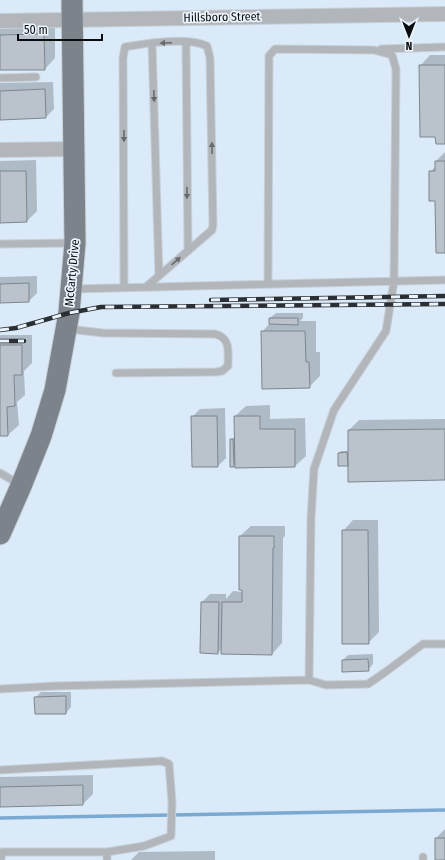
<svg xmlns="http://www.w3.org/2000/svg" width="445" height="860" font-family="'Fira Sans Condensed',sans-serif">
	<rect width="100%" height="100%" fill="#ebf4fd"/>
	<path fill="#daeaf8" d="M0,0H445V860H0Z"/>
	<path fill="#0003" d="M55,24V58L45,69H0V25Z
		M430,55H445V143L420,66Z
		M53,82L54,109L46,117L0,119V83Z
		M445,152V252L430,172L436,166V161Z
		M36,160L37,211L27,221L0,222V161Z
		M37,276V293L29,301L0,302V277Z
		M276,313H303V318L300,321H316V352H320V376L309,387L262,332L270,323V318Z
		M0,335H32V363L24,371L25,395L17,402L19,425L8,435H0Z
		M270,405V419L305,418L306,456L295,466L235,464L233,466L231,439L235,437V416L246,406Z
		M225,408L226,458L218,466L192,417L200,409Z
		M445,419V479L349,463L347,465L339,453L341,451H349V430L359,420Z
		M353,520H378L379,632L368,643L343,531Z
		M251,526H285V536L283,538L282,643L272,654L222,648L218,653L202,602L210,594H226V599L233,591L243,592L240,536Z
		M373,654V664L368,670L343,660L348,655Z
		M41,692H71V707L66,713L35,698Z
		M93,775V794L83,804L0,806V777Z
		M445,829V860H436V838Z
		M215,851V860H131L139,852Z"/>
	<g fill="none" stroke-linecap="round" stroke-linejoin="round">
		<path stroke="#7aa9d2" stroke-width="3.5" d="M0,818L445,810"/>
	</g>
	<path fill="#bac3cb" stroke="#7d868e" d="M44,34L45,70H0V35Z
		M419,65H445V144H436L435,137H420Z
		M45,89L46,118L0,120V91Z
		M435,161H445V253H436L435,201H429V171H435Z
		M0,171H26L27,222L0,223Z
		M29,283V302L0,303V284Z
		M269,318H298V325L269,324Z
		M261,331H305L306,362H309L310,388L262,389Z
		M0,345H22V375H14L15,406L7,407L8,436H0Z
		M191,416H217L218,467H192Z
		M234,416H260V429H295V467L235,468Z
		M445,429V480L348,482V430Z
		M230,439H233L234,467H230Z
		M347,452L348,466H338V453Z
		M342,530H368L369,644H342Z
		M239,536H274V548H273L272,655L221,654L222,602H242V590H239Z
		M201,602H219L218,654L200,653Z
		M368,659L369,671L342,672V660Z
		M66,696V714H35L34,697Z
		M83,785V805L0,807V787Z
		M435,838H445V860H435Z"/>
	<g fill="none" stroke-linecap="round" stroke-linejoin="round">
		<defs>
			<path id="service" d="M186,42L188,251
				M152,43L159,276
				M381,49L445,47
				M0,78L36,77
				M0,244L74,243
				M268,284L269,56L275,49L374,50L392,55L396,69L394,281L386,331L334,410L314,469L311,518L309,680L326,685L368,684L384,673L423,644H445
				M124,287L123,58L125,47C146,43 188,37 207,46L210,58L213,225L212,230L146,287
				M73,289L445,280
				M68,329L103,333L215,334C231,338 228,352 228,366L222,371L216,372L116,373
				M0,473L19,484
				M0,689L55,686L309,680
				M0,770L162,761L169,764L172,802L171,836L144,846L107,852
				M1,860L2,852H107V860
				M423,860V857"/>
			<path id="minor" d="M0,21L445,14
				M0,150L75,149"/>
			<path id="primary" d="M0,534L21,486L41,436L55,390L69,313L75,243L72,0"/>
		</defs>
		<use href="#service" stroke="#c7cfd7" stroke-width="9"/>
		<use href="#minor" stroke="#c7cfd7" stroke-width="16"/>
		<use href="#primary" stroke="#c7cfd7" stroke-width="23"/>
		<use href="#service" stroke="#b2b6ba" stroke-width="7"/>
		<use href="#minor" stroke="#b2b6ba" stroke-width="14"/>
		<use href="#primary" stroke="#7c838a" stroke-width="21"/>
		<defs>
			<path id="rail" d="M211,300L445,296
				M0,330L16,328L69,313L101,307L445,304
				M0,341H24"/>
		</defs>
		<use href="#rail" stroke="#2b2f33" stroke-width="4.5"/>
		<use href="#rail" stroke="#ebf4fd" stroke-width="3" stroke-dasharray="9" stroke-linecap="butt"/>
	</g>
	<defs><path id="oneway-solid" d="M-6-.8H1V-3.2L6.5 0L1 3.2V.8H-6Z"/></defs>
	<g fill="#666a6d">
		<use href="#oneway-solid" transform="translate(166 43) rotate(178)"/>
		<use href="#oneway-solid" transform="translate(154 96) rotate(88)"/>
		<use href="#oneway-solid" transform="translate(124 136) rotate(90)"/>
		<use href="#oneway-solid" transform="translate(212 148) rotate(-91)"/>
		<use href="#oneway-solid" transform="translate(187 193) rotate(90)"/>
		<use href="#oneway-solid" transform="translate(176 261) rotate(-41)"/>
	</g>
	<g text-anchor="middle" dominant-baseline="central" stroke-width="3.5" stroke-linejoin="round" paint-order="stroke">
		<g font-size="12" fill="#090c0f" stroke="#ebf4fd">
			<text transform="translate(222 17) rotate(-1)">Hillsboro Street</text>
			<text transform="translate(72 273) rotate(-85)">McCarty Drive</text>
		</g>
	</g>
	<g transform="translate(409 36) rotate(180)" stroke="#ebf4fd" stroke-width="3" paint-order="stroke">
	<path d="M0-3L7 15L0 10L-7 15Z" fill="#090c0f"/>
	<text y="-6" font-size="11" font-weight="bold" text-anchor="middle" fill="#090c0f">N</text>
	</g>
	<path d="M18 34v6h84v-6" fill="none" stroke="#090c0f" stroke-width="2"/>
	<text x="24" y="34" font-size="12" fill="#090c0f" stroke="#ebf4fd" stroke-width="3" paint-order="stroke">50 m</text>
</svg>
